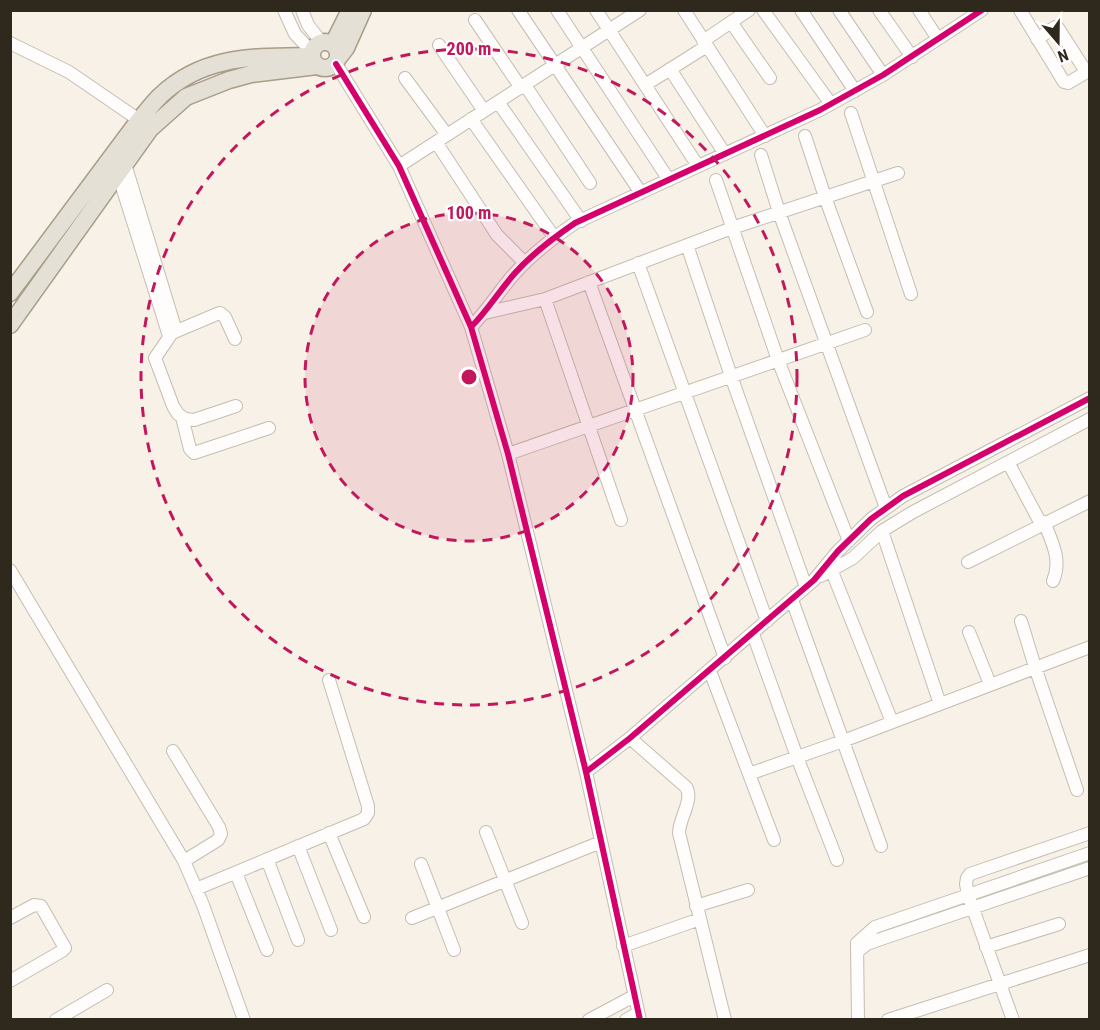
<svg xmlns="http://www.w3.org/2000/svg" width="1100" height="1030" font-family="'Roboto Condensed',sans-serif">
	<rect width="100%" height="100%" fill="#f8f1e7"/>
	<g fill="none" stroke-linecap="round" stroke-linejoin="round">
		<defs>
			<path id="minor" d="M284,10L295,34L312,52
				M302,10L308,25L322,43
				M518,10L641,193
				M557,10L669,180
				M596,10L645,85L707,46
				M684,10L765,136
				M763,10L831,104
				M801,10L855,91
				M839,10L883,75
				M879,10L912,57
				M919,10L938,39
				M1020,10L1064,82L1068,83L1085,73V70L1058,28L1055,27L1037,39
				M475,20L521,88
				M731,22L770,78
				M703,41L749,10
				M10,43L69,72L139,120
				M439,45L484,111
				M336,64L399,166L471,327L508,454L586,772L640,1020
				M670,69L725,154
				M405,78L447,135
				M525,85L590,183
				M645,85L698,166
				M498,102L581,221
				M851,113L911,294
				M471,119L554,237
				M805,136L825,197L867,312
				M436,142L497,235L525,263
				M761,155L779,212L886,508
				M125,164L176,331
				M399,166L640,10
				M118,174L169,336
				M716,180L778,360L849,541
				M687,245L731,376L806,587
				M638,263L767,621
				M589,282L725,658
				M545,299L621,520
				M485,313L545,299L732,228L898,173
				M471,327C488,310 499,291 515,273C533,253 553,238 575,223L820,110L883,75L982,10
				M235,339L225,317L220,313L217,314L172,333L155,358L173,406L178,414L185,419L194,420L236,406
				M182,417L190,449L194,453L269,428
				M508,454L865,330
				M1008,462L1041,524
				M1044,522C1052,542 1062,560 1053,581
				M882,531L940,704
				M968,562L1090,501
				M829,564L892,722
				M10,570L184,861L203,905L244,1020
				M821,576L853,558L882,531L913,512L1090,419
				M792,600L881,846
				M1021,621L1035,667L1077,790
				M969,632L990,684
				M753,634L797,757L837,860
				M710,671L774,840
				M630,738L686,787C694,800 679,818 679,833L725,1020
				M173,751L219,827L221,834L218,840L184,861
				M586,772L630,738L814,580L838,551L871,519L903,496L1090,398
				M749,774L843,741L1090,647
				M486,832L522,923
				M329,833L364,917
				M298,846L331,930
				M267,859L298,940
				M421,864L454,950
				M236,873L267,950
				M196,889L364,819L368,813V806L329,680
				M696,906L748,890
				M10,918L34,905L41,906L65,948L62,951L10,981
				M412,918L601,842
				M623,946L700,919
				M986,947L1059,924
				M857,952L867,944L881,939L1090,868
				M56,1020L107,990
				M589,1020L634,996
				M626,1020L638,1013
				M858,1020L857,943L875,927L1090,853
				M888,1020L1090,955
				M1013,1020L968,895L966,884L967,878L970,874L1090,833"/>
			<path id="major" d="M312 55a13 13 0 1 1 26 0a13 13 0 1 1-26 0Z
				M333,44L350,10
				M339,57L346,48L363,10
				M10,293L139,120C146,112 153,103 160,96C204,54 256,57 312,56
				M10,325L150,129L186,97L229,80L251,74L317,66"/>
		</defs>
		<use href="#minor" stroke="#c4bdb3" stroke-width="14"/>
		<use href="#major" stroke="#a89d87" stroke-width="19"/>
		<use href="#minor" stroke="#fefdfb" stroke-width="12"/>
		<use href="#major" stroke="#e5e0d5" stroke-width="16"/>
		<defs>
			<path id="cycleway" d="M336,64L399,166L471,327L508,454L586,772L640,1020
				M471,327C488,310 499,291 515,273C533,253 553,238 575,223L820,110L883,75L982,10
				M586,772L630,738L814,580L838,551L871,519L903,496L1090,398"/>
		</defs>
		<use href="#cycleway" stroke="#fff" stroke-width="10"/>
		<use href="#cycleway" stroke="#d6006c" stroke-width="6"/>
	</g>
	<circle cx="469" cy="377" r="164" fill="#c2185b" fill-opacity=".12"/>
	<g fill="none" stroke="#c2185b" stroke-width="3" stroke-dasharray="10 8">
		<circle cx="469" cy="377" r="164"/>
		<circle cx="469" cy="377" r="328"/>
	</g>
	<circle cx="469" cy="377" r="9" fill="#c2185b" stroke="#fff" stroke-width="3"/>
	<g font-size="18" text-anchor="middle" font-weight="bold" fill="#c2185b" stroke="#fff" stroke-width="4.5" stroke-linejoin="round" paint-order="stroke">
		<text x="469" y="55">200 m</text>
		<text x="469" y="219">100 m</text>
	</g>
	<rect width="1100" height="1030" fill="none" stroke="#2f281d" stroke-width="24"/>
	<g transform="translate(1058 42) rotate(160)" stroke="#ffffff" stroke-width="4.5" paint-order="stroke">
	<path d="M0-4.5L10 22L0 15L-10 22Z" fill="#2f281d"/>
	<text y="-9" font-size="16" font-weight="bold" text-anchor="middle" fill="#2f281d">N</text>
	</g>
</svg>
